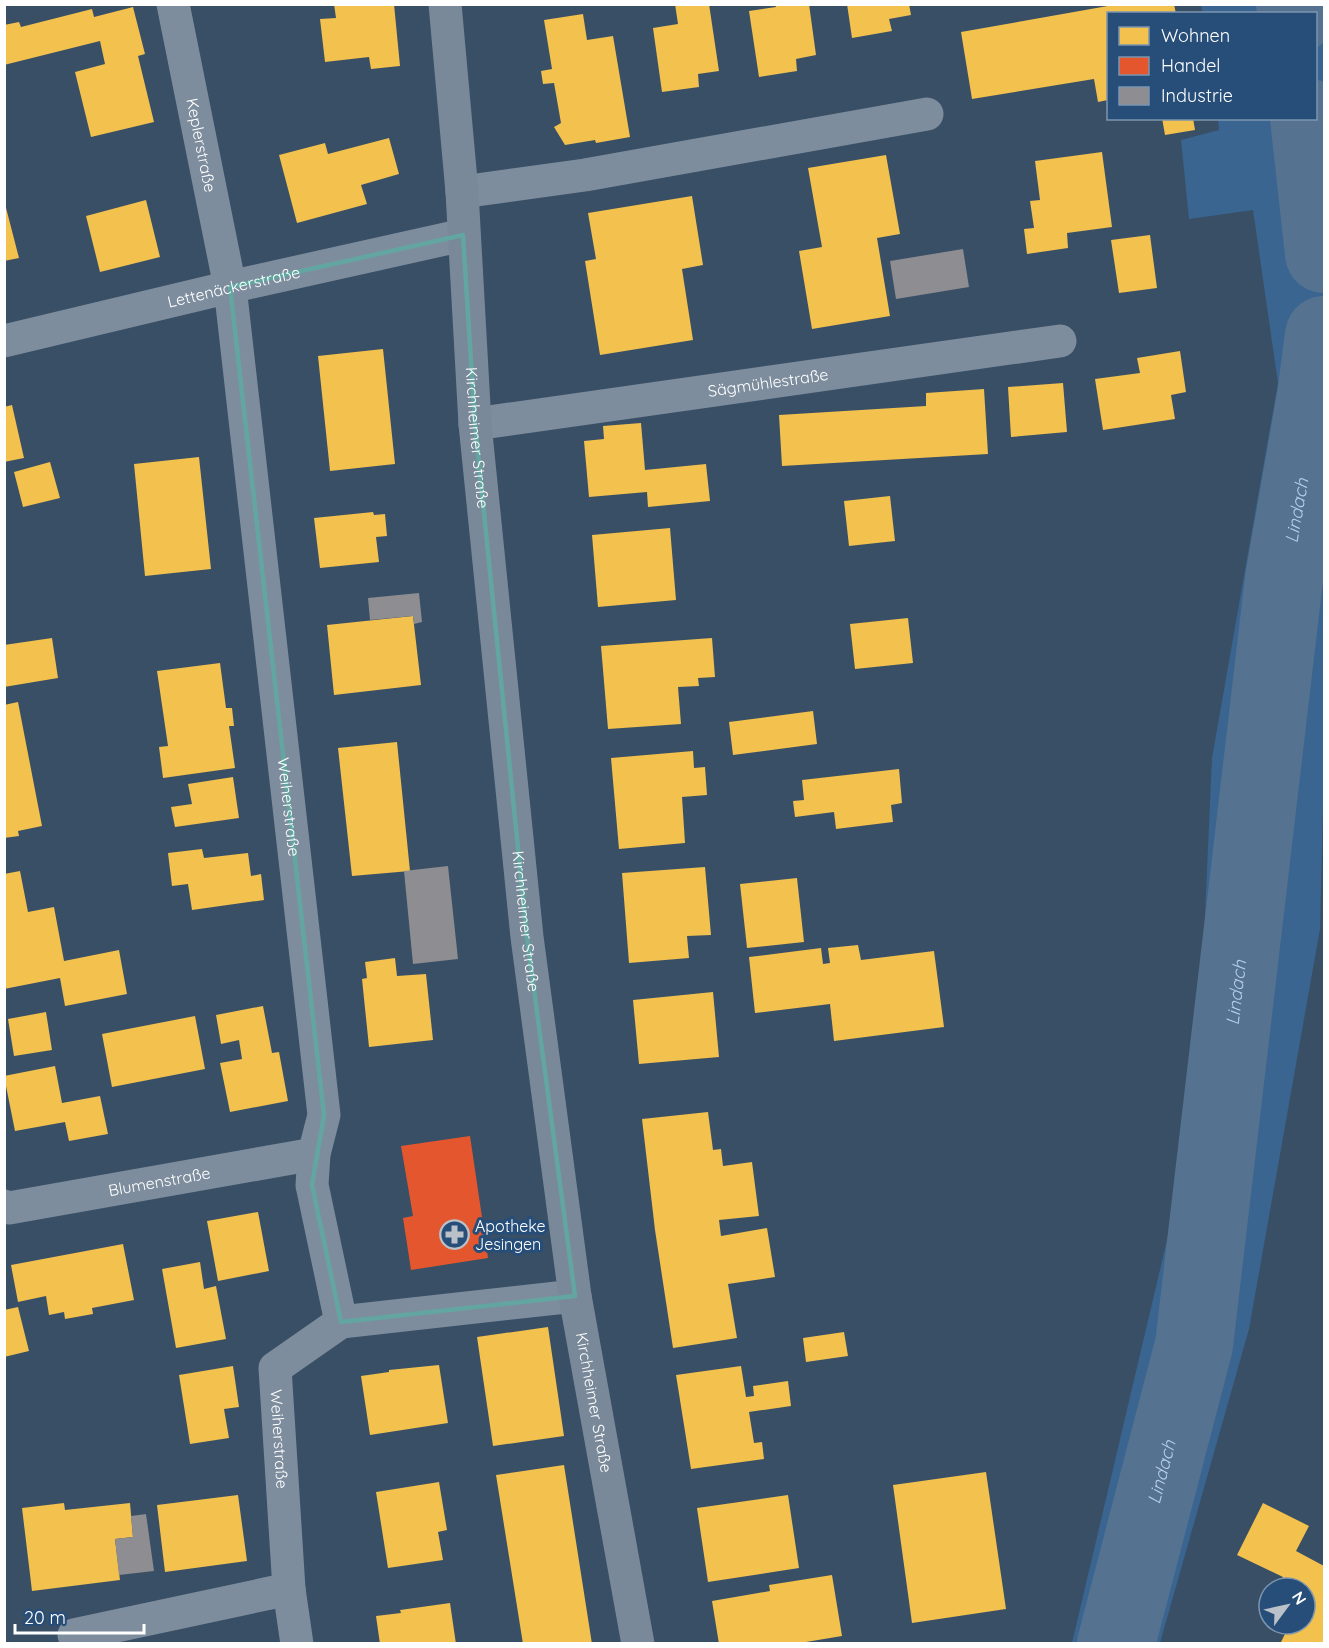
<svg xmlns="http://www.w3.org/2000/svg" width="1329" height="1648" font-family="Quicksand,sans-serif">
	<rect width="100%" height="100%" fill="#394f66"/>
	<path fill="#3a6590" d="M1201,5H1324V765L1320,929L1249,1329L1160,1643H1072L1196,1117L1212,758L1278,383L1253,210L1189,219L1181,140L1219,130L1218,119L1316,118V14L1203,13Z"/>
	<path fill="#f2c14e" d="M334,4H394L400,66L371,69L369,57L325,62L320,19L336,18Z
		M675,4H709L719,71L698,74L699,87L662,92L653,28L678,24Z
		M775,4H809L816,55L796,59L797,71L759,77L749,11L776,7Z
		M847,4H909L911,15L889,19L892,31L852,38Z
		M1119,4H1174L1176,14H1108V100L1098,102L1094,79L972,99L961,32Z
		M133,7L145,54L138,56L154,122L91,137L75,72L105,64L100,41L4,65V25L19,22L21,27L92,9L94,17Z
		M583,14L587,40L613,36L630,137L596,143L595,140L565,145L554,127L561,123L554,83L543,84L541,71L552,69L544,20Z
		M1162,118H1193L1195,130L1165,135Z
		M389,138L399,174L361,185L367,204L297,223L279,155L325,143L328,154Z
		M1102,152L1112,227L1067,233L1068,248L1027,254L1024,229L1034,228L1030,201L1040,200L1035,161Z
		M886,155L900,234L877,238L890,316L812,329L799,251L822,247L808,168Z
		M692,196L703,265L682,269L693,340L600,355L585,261L596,259L588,213Z
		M4,200L19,258L4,261Z
		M146,200L160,257L100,272L86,216Z
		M1150,235L1157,288L1119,293L1111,240Z
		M383,349L395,464L330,471L318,356Z
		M1180,351L1186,392L1171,395L1175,419L1103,430L1095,379L1140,373L1137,358Z
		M1063,383L1067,432L1011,437L1008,387Z
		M984,389L988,454L782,466L779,415L926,406V393Z
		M12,405L24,458L4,462V407Z
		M641,423L645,470L706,464L710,501L648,507L647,492L589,497L584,441L604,439L603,426Z
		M199,457L211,569L145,576L134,464Z
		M50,462L60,498L23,507L14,472Z
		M890,496L895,541L849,546L844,501Z
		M373,512L374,515L385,514L387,536L376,537L379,562L320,568L314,518Z
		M670,528L676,600L598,607L592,535Z
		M413,616L421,685L334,695L327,625Z
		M908,618L913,663L855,669L850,624Z
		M52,638L58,678L4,687V645Z
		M712,638L715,677L698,678L699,686L678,687L681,724L608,729L601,646Z
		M220,663L226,708H232L234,726H229L235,768L163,778L159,747L168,746L157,671Z
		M18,702L42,826L18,831L19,836L4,838V705Z
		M813,711L817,744L733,755L729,722Z
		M397,742L410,871L352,876L338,748Z
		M693,751L694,768L705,767L707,795L682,797L685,843L619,849L611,758Z
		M899,769L902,803L891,805L893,822L836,829L834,812L795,817L793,801L804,800L802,780Z
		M233,777L239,818L175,827L171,807L192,804L188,784Z
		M202,849L204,858L248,853L251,876L261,874L264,900L192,910L188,884L172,886L168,853Z
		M705,867L711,935L687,936L689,958L629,963L622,873Z
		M20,871L28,912L54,907L64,961L119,950L127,994L65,1006L60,978L4,989V874Z
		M797,878L804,942L747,948L740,884Z
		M858,945L861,960L934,951L944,1027L834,1041L830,1004L755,1013L749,957L821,948L823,964L830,963L828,948Z
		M395,958L397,976L426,974L433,1040L369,1047L362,979L367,978L365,962Z
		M713,992L719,1057L639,1064L633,1000Z
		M263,1006L272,1053L279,1052L288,1101L230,1112L220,1063L242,1059L239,1040L221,1044L216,1015Z
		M46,1012L52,1050L14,1056L8,1019Z
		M195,1016L205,1069L112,1087L102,1034Z
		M55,1066L62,1103L100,1096L108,1134L69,1141L65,1122L15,1131L4,1076Z
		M708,1112L713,1150L721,1149L723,1166L752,1162L759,1216L719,1220L721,1236L767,1228L775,1277L728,1284L737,1338L673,1348L655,1230L642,1119Z
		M258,1212L269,1271L218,1281L207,1221Z
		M123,1244L134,1300L92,1308L93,1314L65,1319L64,1312L49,1315L46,1296L18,1302L11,1265Z
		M200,1262L204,1289L216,1286L226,1339L176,1348L162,1269Z
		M18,1307L29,1351L4,1357V1310Z
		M548,1327L564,1436L493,1446L477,1337Z
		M844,1332L848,1356L806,1362L803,1338Z
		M439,1365L448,1423L370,1435L361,1376L389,1372V1370Z
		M233,1366L239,1407L224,1409L229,1438L190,1444L179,1375Z
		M741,1366L746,1397L754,1396L753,1386L788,1381L791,1406L749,1412L754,1443L762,1442L764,1459L691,1469L676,1375Z
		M564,1465L592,1644H523L496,1475Z
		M986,1472L1006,1609L912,1623L893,1485Z
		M439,1482L447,1530L438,1532L443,1560L388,1568L376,1492Z
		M238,1495L247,1561L165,1572L157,1505Z
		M788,1495L799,1568L708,1582L697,1508Z
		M64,1503L65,1510L130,1503L133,1537L115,1539L120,1580L32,1591L22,1508Z
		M1263,1503L1309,1526L1296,1551L1324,1566V1644H1280L1289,1626L1285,1624H1305V1588H1280L1278,1587L1283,1577L1237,1555Z
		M832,1575L842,1636L794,1644H719L712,1601L770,1591L769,1585Z
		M450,1603L456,1644H380L376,1616L401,1613L400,1610Z"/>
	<path fill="#e4572e" d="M470,1136L488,1258L411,1270L403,1218L413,1216L401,1146Z"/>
	<path fill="#8d8d92" d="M963,249L969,287L896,299L890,261Z
		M419,593L422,622L414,624L413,616L370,620L368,598Z
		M448,866L458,959L413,964L404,871Z
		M146,1514L154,1571L119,1575L115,1539L133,1537L131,1516Z"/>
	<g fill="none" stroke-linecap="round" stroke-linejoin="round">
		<g stroke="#557291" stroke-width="78">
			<path d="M1295,4L1297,14"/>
			<path d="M1309,118L1324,254"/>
			<path id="s1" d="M1116,1644L1194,1345L1284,579L1316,396L1324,335"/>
		</g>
		<g stroke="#7d8d9d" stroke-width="33">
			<path id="s2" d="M173,4L230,287L324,1115L314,1154L312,1185L341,1322L275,1368L289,1589L297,1644"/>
			<path d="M462,192L585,175L927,114"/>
			<path id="s3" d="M4,341L230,287L463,235"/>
			<path id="s4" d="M475,424L1060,341"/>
			<path id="s5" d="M4,1206L9,1208L314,1154"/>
			<path d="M341,1322L575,1296"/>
			<path d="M74,1635L289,1589"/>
		</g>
		<path stroke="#798999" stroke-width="33" id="s6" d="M445,4L462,192L475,424L527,937L575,1296L638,1644"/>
	</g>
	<path fill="none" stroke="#63a6a1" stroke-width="4.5" stroke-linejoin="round" d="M463,235L475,424L527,937L575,1296L341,1322L312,1185L324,1115L230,287Z"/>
	<defs>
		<symbol id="pharmacy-ring" viewBox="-11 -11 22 22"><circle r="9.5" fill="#264e79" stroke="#bac1c9" stroke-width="1.5"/><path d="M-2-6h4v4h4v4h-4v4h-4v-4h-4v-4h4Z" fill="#bac1c9"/></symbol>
	</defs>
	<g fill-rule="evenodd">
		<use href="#pharmacy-ring" x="438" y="1218" width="33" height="33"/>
	</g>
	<g text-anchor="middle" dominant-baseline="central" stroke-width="6" stroke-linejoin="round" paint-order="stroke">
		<g font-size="16" fill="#fff" stroke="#264e79">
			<text stroke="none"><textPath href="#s2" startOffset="144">Keplerstraße</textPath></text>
			<text stroke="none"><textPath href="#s3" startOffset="236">Lettenäckerstraße</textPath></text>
			<text stroke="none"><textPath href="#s4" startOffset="296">Sägmühlestraße</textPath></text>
			<text stroke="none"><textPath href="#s6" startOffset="435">Kirchheimer Straße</textPath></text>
			<text stroke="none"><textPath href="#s2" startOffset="812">Weiherstraße</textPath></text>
			<text stroke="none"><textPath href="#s6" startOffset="921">Kirchheimer Straße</textPath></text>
			<text stroke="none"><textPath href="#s5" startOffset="158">Blumenstraße</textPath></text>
			<text stroke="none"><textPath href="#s6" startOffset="1407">Kirchheimer Straße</textPath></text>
			<text stroke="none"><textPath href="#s2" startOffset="1485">Weiherstraße</textPath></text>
		</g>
		<g font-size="16" fill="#fff" stroke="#264e79" text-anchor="start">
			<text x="475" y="1226">Apotheke<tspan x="475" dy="18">Jesingen</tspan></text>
		</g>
		<g font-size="18" font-style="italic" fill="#b4d0eb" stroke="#264e79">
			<text stroke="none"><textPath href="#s1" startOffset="1150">Lindach</textPath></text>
			<text stroke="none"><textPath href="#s1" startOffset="664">Lindach</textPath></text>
			<text stroke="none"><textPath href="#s1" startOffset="178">Lindach</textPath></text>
		</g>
	</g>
	<rect width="1329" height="1648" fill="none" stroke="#ffffff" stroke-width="12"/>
	<rect x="1107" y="12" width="210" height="108" fill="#264e79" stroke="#7d95af" stroke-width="1.5"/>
	<rect x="1119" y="27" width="30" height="18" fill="#f2c14e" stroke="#7d95af" stroke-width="1.5"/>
	<text x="1161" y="42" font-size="18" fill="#ffffff">Wohnen</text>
	<rect x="1119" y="57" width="30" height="18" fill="#e4572e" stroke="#7d95af" stroke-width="1.5"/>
	<text x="1161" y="72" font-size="18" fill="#ffffff">Handel</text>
	<rect x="1119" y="87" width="30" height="18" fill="#8d8d92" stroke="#7d95af" stroke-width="1.5"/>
	<text x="1161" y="102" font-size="18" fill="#ffffff">Industrie</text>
	<g transform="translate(1287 1606) rotate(57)"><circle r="28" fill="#264e79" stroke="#7d95af" stroke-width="1.5"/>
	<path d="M0-4.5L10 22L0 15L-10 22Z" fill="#bac1c9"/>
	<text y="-9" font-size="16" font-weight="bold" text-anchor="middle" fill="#ffffff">N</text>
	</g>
	<path d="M15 1624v9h129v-9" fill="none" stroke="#ffffff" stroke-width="3"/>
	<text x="24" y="1624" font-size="18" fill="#ffffff" stroke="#264e79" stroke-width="4.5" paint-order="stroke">20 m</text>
</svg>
